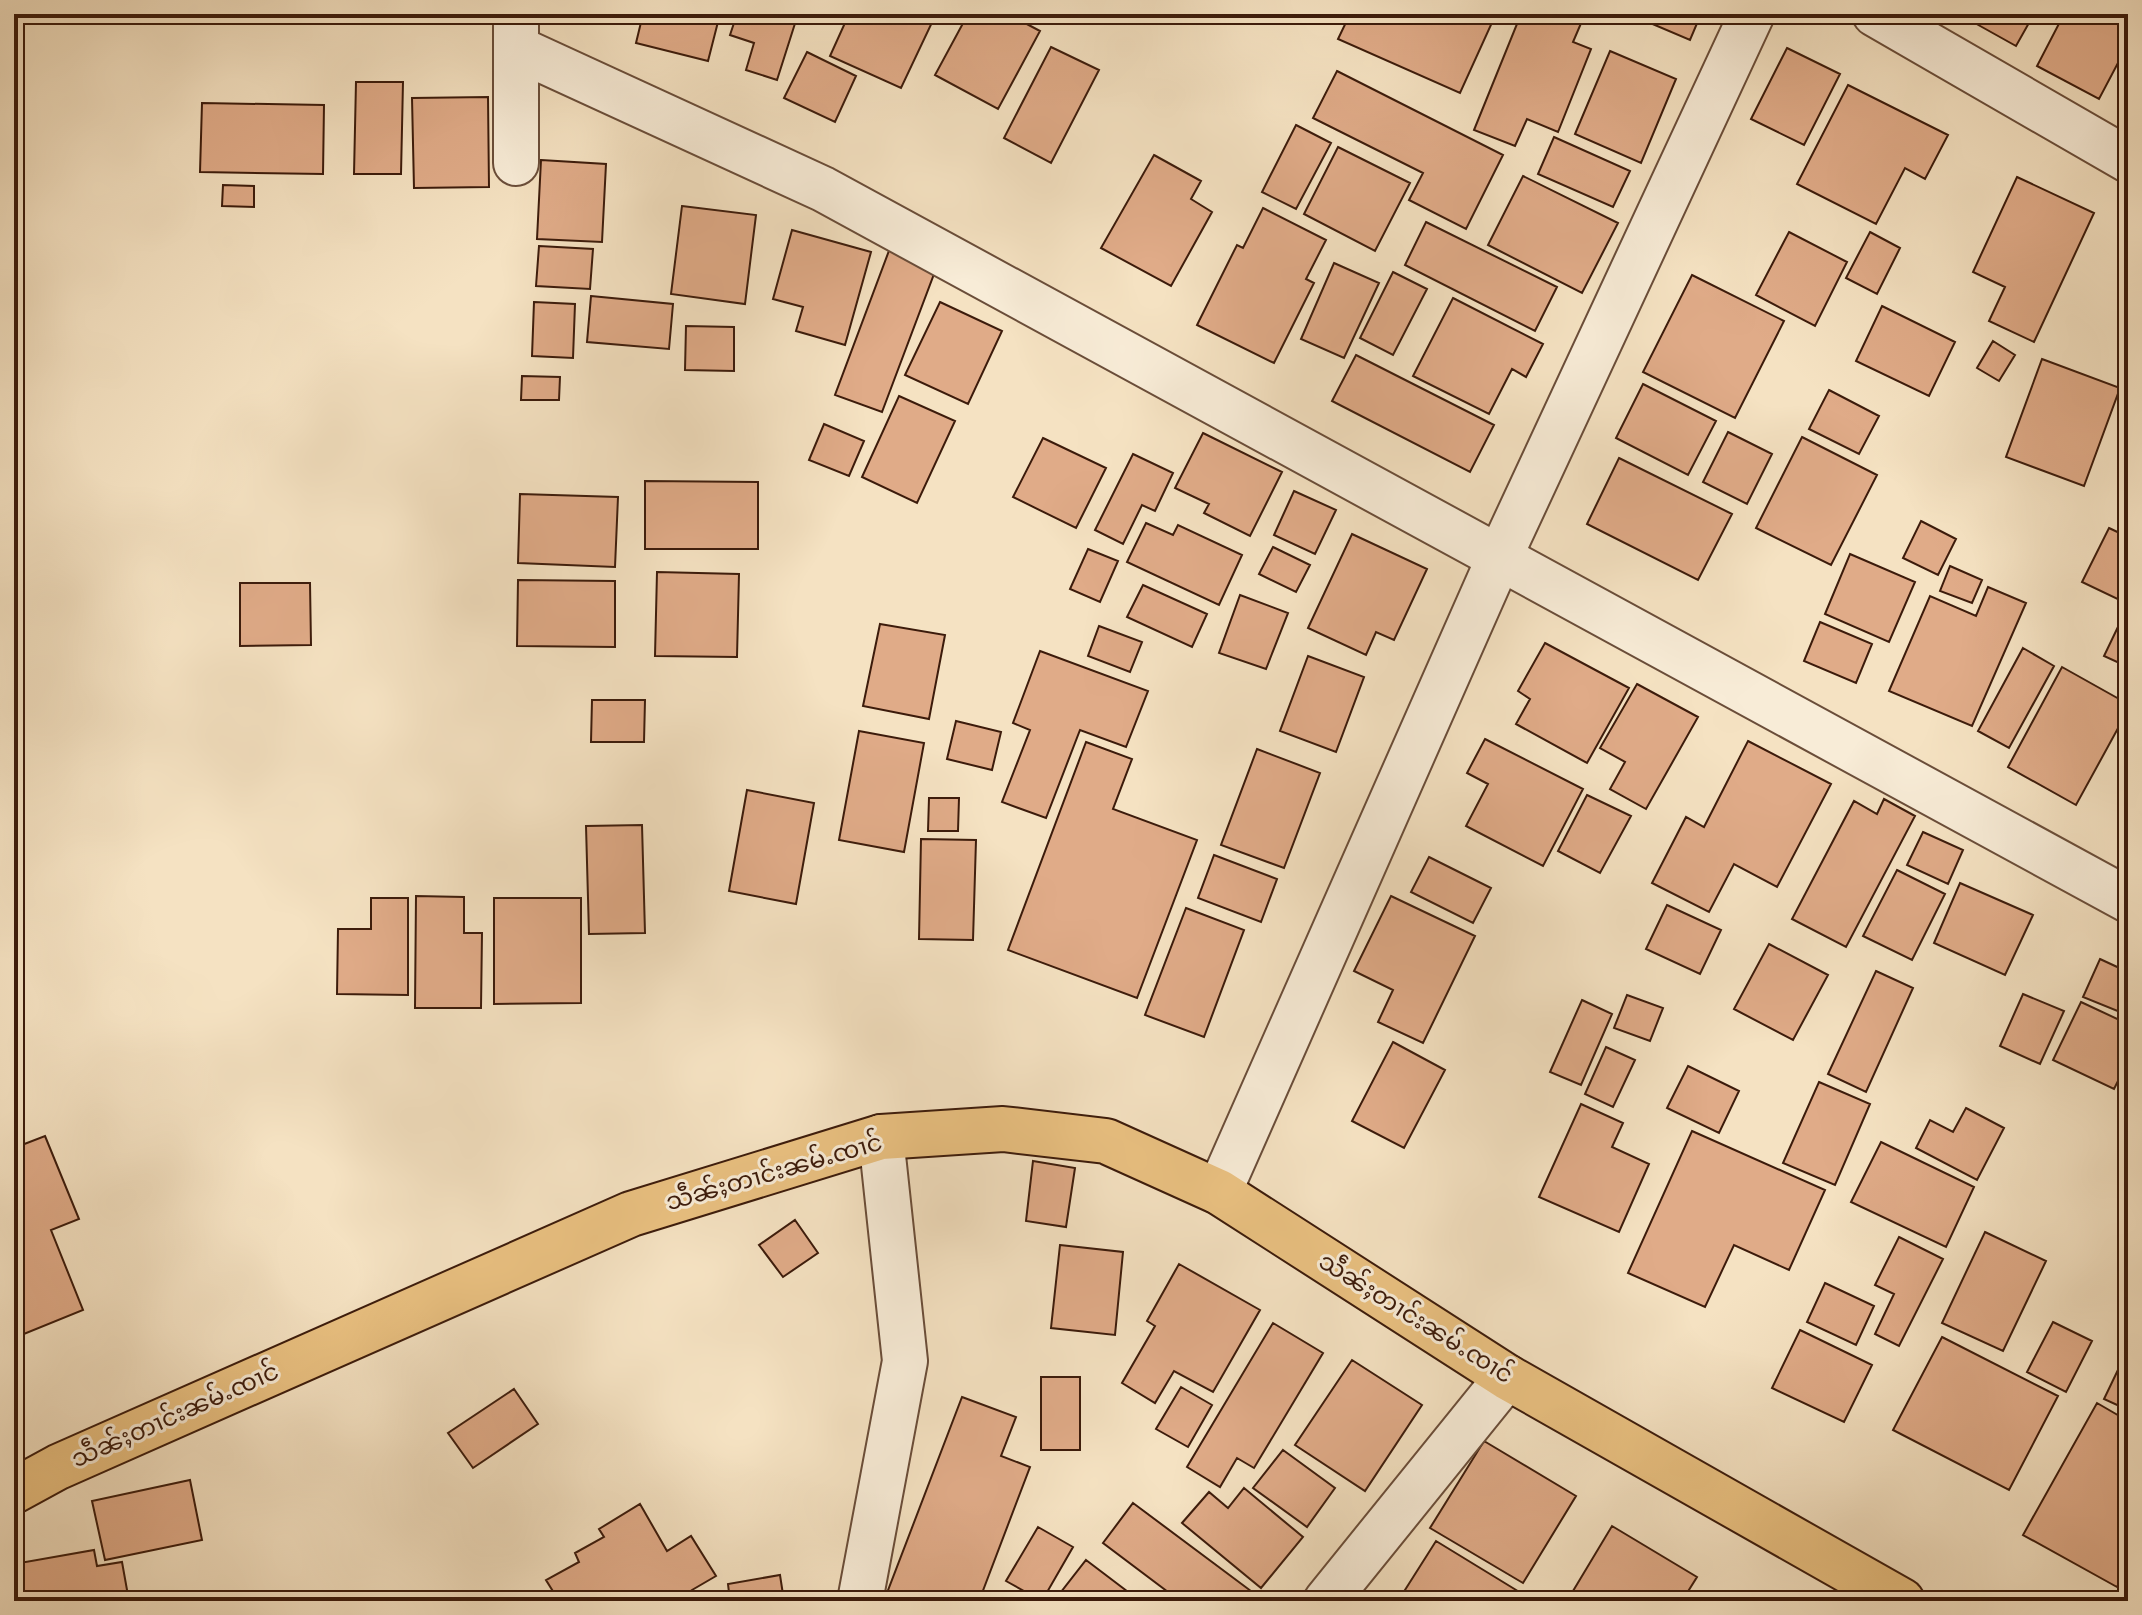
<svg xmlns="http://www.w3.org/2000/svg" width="2142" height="1615" font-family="Alegreya,'Noto Sans Myanmar',serif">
	<rect width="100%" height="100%" fill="#f5e2c2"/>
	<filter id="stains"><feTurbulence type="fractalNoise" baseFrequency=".0025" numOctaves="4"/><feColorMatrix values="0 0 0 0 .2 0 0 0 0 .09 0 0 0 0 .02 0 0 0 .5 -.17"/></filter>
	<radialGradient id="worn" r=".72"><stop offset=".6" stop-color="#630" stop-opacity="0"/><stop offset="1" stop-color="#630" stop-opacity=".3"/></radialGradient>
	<path fill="#e0ab88" stroke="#3c1b0b" stroke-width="2" d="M643,14H720L708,61L636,43Z
		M737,14H798L777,80L746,70L754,43L730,35Z
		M849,14H936L901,88L830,56Z
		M968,14H1008L1040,31L998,109L935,75Z
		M1350,14H1491L1495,16L1460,93L1338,39Z
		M1521,14H1564L1582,21L1573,42L1591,49L1558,132L1527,119L1515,146L1474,130Z
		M1629,14H1701L1690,40Z
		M1978,14H2034L2016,46L1973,22Z
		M2064,14H2128V44L2099,99L2037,66Z
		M1051,47L1099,70L1051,163L1004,138Z
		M1787,48L1840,74L1804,145L1751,119Z
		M1610,51L1676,79L1641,163L1575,134Z
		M807,52L856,76L835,122L784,98Z
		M1337,71L1503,155L1466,229L1409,200L1423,173L1313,118Z
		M356,82H403L401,174H354Z
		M2128,84V104L2119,100Z
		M1848,85L1948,135L1925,179L1905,168L1876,224L1797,184Z
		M488,97L489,187L414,188L412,98Z
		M202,103L324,105L323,174L200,172Z
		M1296,125L1331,143L1296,209L1262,192Z
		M1554,137L1630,171L1613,207L1538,174Z
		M1338,147L1410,183L1375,251L1304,214Z
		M1154,155L1201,181L1191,199L1212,212L1171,286L1101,248Z
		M541,160L606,164L602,242L537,239Z
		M1523,176L1618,223L1582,293L1488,245Z
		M2017,177L2094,213L2034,342L1989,321L2005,287L1973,272Z
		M223,185L254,186V207L222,206Z
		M682,206L756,215L745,304L671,294Z
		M1263,208L1326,240L1306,279L1314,283L1274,363L1197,325L1237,245L1243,248Z
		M1426,222L1557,287L1535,331L1405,265Z
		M792,230L871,252L845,345L796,331L803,307L773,299Z
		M1789,232L1847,262L1815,326L1756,295Z
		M1870,232L1900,248L1877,294L1846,278Z
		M539,246L593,249L590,289L536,286Z
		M890,248L937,266L882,412L835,395Z
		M1334,263L1379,283L1344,358L1301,339Z
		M1393,272L1427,289L1393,355L1360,338Z
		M1692,275L1784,321L1735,418L1643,372Z
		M591,296L673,304L669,349L587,342Z
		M1453,298L1543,344L1526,377L1512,369L1489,414L1413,376Z
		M534,302L575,304L573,358L532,356Z
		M940,302L1002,331L968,404L905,375Z
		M1882,306L1955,342L1929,396L1856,361Z
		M686,326L734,327V371L685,370Z
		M1993,341L2015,355L1999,381L1977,368Z
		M1356,355L1494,425L1470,472L1332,401Z
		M2042,359L2120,388L2084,486L2006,457Z
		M522,376L560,377L559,400H521Z
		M1643,384L1716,421L1688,475L1616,438Z
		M1829,390L1879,416L1859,454L1809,429Z
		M899,396L955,421L917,503L862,477Z
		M824,424L864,441L849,476L809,460Z
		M1728,432L1772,454L1747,504L1703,482Z
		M1203,433L1282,472L1250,536L1204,513L1209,504L1175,488Z
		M1802,437L1877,475L1831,565L1756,528Z
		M1043,438L1106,468L1076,528L1013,497Z
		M1133,454L1173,473L1155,511L1142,505L1123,544L1095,530Z
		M1619,458L1732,514L1698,580L1587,524Z
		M645,481L758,482V549H645Z
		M1294,491L1336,510L1315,554L1274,535Z
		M520,494L618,497L615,567L518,563Z
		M1921,521L1956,539L1938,575L1903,558Z
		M1146,523L1173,535L1178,525L1242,555L1219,605L1127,562Z
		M2109,528L2128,537V604L2082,582Z
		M1352,534L1427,569L1394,640L1376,632L1366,655L1308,628Z
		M1273,547L1310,565L1296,592L1259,574Z
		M1088,549L1118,561L1100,602L1070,589Z
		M1850,554L1915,582L1889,642L1825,614Z
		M1950,566L1982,580L1972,603L1940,591Z
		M657,572L739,574L737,657L655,656Z
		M518,580L615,581V647L517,646Z
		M240,583H310L311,645L240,646Z
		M1143,585L1207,614L1192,647L1127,617Z
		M1988,587L2026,603L1972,726L1889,691L1930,596L1976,616Z
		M1240,595L1288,613L1266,669L1219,653Z
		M2128,606V667L2104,656Z
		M1820,622L1872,644L1856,683L1804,661Z
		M880,624L945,635L929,719L863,706Z
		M1099,626L1142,642L1130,672L1088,656Z
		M1545,643L1629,688L1587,763L1516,724L1530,699L1518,691Z
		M2023,648L2054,666L2009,748L1978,731Z
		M1040,651L1148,691L1126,747L1080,730L1046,818L1002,802L1030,730L1013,723Z
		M1308,656L1364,677L1336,752L1280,731Z
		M2062,667L2128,704V710L2076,805L2008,767Z
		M1637,684L1698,717L1646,809L1610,789L1625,762L1600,748Z
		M592,700H645L644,742H591Z
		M956,721L1001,732L992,770L947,759Z
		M859,731L924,743L904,852L839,840Z
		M1485,739L1583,789L1543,866L1466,826L1488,784L1467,773Z
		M1748,741L1831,784L1777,887L1734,864L1709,912L1652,883L1686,817L1704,827Z
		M1086,742L1132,759L1113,809L1197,840L1137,998L1008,950Z
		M1257,749L1320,773L1284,868L1221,845Z
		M747,790L814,803L796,904L729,891Z
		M1587,795L1631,816L1600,873L1558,851Z
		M929,798H959L958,831H928Z
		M1884,799L1915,816L1846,947L1792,919L1854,801L1877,814Z
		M642,825L645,933L589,934L586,826Z
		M1923,832L1963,850L1948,884L1907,865Z
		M921,839L976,840L973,940L919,939Z
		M1214,855L1277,879L1261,922L1198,898Z
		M1429,857L1491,888L1473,923L1411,892Z
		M1897,870L1945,894L1912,960L1863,936Z
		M1960,883L2033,915L2005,975L1934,943Z
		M416,896L464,897V933H482L481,1008H415Z
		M1391,896L1475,936L1423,1043L1378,1022L1393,990L1354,971Z
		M371,898H408V995L337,994L338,929H371Z
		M494,898H581V1003L494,1004Z
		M1667,905L1721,930L1700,974L1646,949Z
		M1186,908L1244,930L1204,1037L1145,1015Z
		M1769,944L1828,975L1793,1040L1734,1009Z
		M2100,959L2128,972V995L2120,1012L2083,997Z
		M1876,971L1913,988L1866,1092L1828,1074Z
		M2023,994L2064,1011L2040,1064L2000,1046Z
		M1627,995L1663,1008L1650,1041L1614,1028Z
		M1582,1000L1612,1014L1581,1085L1550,1072Z
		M2081,1002L2128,1024V1061L2114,1089L2053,1060Z
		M1393,1042L1445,1070L1404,1148L1352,1121Z
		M1606,1047L1635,1060L1613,1107L1585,1094Z
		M1688,1066L1739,1091L1719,1133L1667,1108Z
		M1819,1082L1870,1104L1835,1185L1783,1163Z
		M1581,1104L1623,1123L1612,1147L1649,1164L1619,1232L1539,1197Z
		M1966,1108L2004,1128L1977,1180L1916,1148L1930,1120L1953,1132Z
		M1692,1131L1825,1190L1789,1270L1734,1245L1705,1307L1628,1273Z
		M45,1136L79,1219L51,1230L83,1310L14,1338V1148Z
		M1881,1142L1974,1187L1946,1247L1851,1202Z
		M1033,1161L1075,1168L1066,1227L1026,1221Z
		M795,1220L818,1253L783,1277L759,1245Z
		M1985,1232L2046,1261L2003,1351L1942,1323Z
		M1899,1237L1943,1259L1899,1346L1875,1334L1894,1294L1875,1285Z
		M1060,1245L1123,1252L1115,1335L1051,1328Z
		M1179,1264L1260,1310L1213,1392L1174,1371L1155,1403L1122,1383L1155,1326L1147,1321Z
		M1825,1283L1874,1306L1856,1345L1807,1322Z
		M2053,1322L2092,1341L2066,1392L2027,1372Z
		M1273,1323L1323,1353L1254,1468L1237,1458L1220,1487L1187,1467Z
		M1800,1330L1872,1365L1844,1422L1772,1388Z
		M1942,1337L2058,1396L2009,1490L1893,1430Z
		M2128,1349V1410L2104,1399Z
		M1352,1360L1422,1405L1365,1491L1295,1445Z
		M1041,1377H1080V1450H1041Z
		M1181,1387L1212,1405L1188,1447L1156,1429Z
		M514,1389L538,1424L473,1468L448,1433Z
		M962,1397L1016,1417L1001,1456L1030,1467L979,1601H910L887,1593Z
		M2097,1403L2128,1421V1567L2117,1587L2023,1535Z
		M1484,1441L1576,1496L1523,1583L1430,1528Z
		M1283,1450L1335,1488L1307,1527L1253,1488Z
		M190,1480L202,1540L105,1560L92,1501Z
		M1244,1488L1303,1537L1261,1588L1182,1523L1209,1492L1228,1508Z
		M1133,1503L1263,1600L1262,1601H1180L1103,1543Z
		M640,1504L667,1551L691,1536L716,1576L692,1590L699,1601H559L546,1580L579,1562L575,1553L604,1537L599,1529Z
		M1612,1526L1697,1577L1682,1601H1567Z
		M1038,1527L1073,1547L1042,1601L1006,1581Z
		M1436,1541L1521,1593L1516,1601H1398Z
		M94,1550L97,1566L122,1562L129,1601H16L14,1564Z
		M1086,1560L1140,1601H1054Z
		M780,1575L784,1601H730L728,1584Z"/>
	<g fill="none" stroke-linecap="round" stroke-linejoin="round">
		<defs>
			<path id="street" d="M516,14V163
				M1875,14L2128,160
				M516,48L823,189L2128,900
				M1219,1192L1500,556L1752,14
				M860,1601L905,1361L881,1137
				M1326,1601L1507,1377"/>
			<path id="highway" d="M14,1491L58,1467L631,1214L881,1137L1003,1129L1106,1141L1219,1192L1507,1377L1902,1601"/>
		</defs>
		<use href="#street" stroke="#6a4d39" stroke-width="48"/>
		<use href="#highway" stroke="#3c1b0b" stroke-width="48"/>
		<use href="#street" stroke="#f8ecd7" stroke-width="44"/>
		<use href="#highway" stroke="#eac181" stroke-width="44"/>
	</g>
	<g text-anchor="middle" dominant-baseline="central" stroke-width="6" stroke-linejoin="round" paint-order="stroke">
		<g font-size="24" fill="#3c1b0b" stroke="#f8ecd7">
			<text transform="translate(774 1172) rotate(-16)">သဵၼ်ႈတၢင်းၼမ်ႉၸၢင်</text>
			<text transform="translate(1416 1318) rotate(32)">သဵၼ်ႈတၢင်းၼမ်ႉၸၢင်</text>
			<text transform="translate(175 1415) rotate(-24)">သဵၼ်ႈတၢင်းၼမ်ႉၸၢင်</text>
		</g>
	</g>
	<rect width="2142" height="1615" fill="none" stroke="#f5e2c2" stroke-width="48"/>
	<rect x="16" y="16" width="2110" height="1583" fill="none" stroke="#3c1b0b" stroke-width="4"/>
	<rect x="24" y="24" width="2094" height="1567" fill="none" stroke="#3c1b0b" stroke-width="2"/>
	<rect width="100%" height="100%" filter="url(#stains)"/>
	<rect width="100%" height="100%" fill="url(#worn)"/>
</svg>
